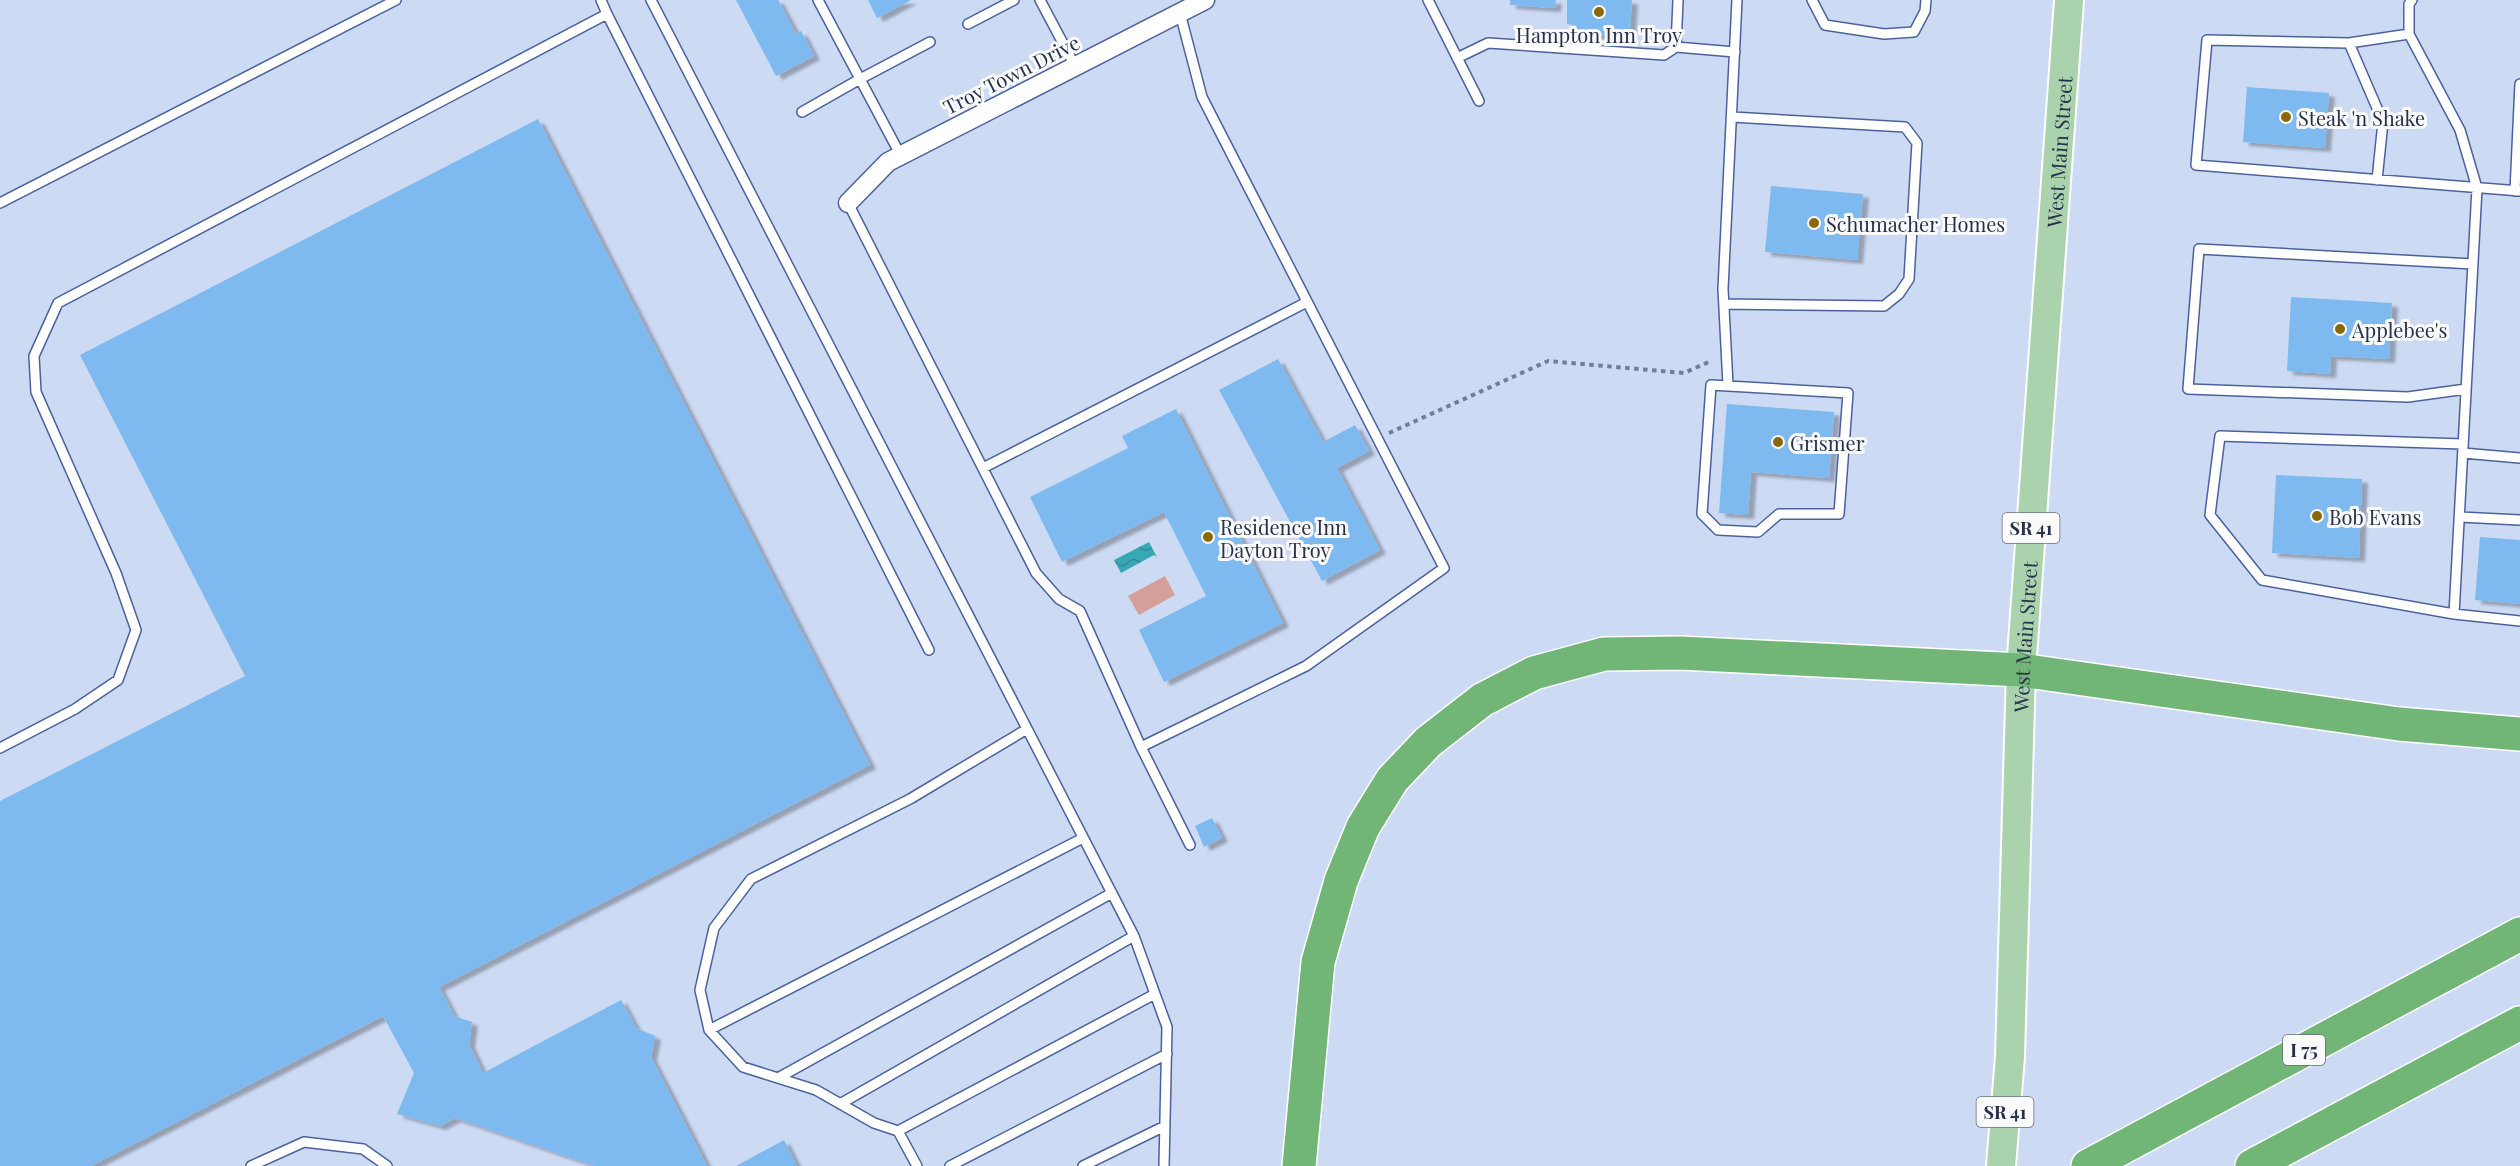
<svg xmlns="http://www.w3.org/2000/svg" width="2520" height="1166" font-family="'Playfair Display',serif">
	<defs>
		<pattern id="water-waves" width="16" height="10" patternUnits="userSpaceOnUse" patternTransform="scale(1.5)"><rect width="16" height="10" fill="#39a8b5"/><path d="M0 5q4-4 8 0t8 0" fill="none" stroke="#308995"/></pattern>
		<filter id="shadow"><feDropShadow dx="6" dy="4" stdDeviation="1.5" flood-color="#0004"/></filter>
	</defs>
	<rect width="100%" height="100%" fill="#cddaf4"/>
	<path fill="#d49f99" d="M1165,576L1175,595L1139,615L1128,596Z"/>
	<path fill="url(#water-waves)" d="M1149,542L1157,557L1154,555L1121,573L1114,560Z"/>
	<path fill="#7ebaef" filter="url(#shadow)" d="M736,0H778L796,34L801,31L814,56L776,76Z
		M868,0H911L877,18Z
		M1510,0H1556L1555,8L1510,5Z
		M1567,0H1632L1630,29H1625L1626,37L1574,34V25L1567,24Z
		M2247,87L2329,93L2325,148L2243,142Z
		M538,119L870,765L439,987L454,1016L472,1022L469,1044L483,1073L621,1000L636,1028L655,1036L651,1057L707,1166H595L455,1118L440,1126L397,1114L414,1073L383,1016L91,1166H0V801L245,676L80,355Z
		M1771,186L1863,194L1857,260L1765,252Z
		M2291,297L2392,303L2389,359L2331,356L2330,374L2287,371Z
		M1278,359L1323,442L1355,425L1369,451L1337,468L1380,550L1322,581L1219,390Z
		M1727,404L1834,412L1829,478L1751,472L1748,515L1719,513Z
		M1176,409L1283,623L1164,682L1139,630L1206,596L1164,512L1062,562L1030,497L1128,448L1122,436Z
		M2276,475L2362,479L2359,558L2272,553Z
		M2480,537L2520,540V604L2475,600Z
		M1212,818L1222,838L1204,847L1195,826Z
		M784,1140L797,1166H736Z"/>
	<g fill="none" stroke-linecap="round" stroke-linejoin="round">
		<defs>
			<path id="service" d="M601,0L607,14
				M651,0L1134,936L1167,1027L1164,1166
				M1040,0L1075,66
				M1428,0L1479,101
				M1812,0L1825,25L1884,34L1914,32L1925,11L1926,0
				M2412,0L2409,4V34L2460,130L2477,188L2454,614
				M968,24L1014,0
				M2409,34L2349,43L2207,40L2196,165L2520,191
				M2349,43L2383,122L2377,180
				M1676,47L1678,0
				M1457,58L1488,43L1664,55L1676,47L1735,52
				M802,112L860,79L818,0
				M901,156L860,79L930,42
				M2515,191L2520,84
				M0,203L396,0
				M848,203L1036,573L1059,599L1080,611L1141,747L1190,845
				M1724,304L1884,306L1899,294L1909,279L1917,143L1905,127L1732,117
				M1711,385L1848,393L1839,514H1779L1758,532L1718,530L1702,514Z
				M1728,385L1723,289L1737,0
				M2466,389L2408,397L2188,389L2199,249L2473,264
				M2463,444L2220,436L2210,515L2262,580L2454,614L2520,621
				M2463,453L2520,458
				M983,468L1307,302
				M2460,517L2520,520
				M1141,747L1306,666L1444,568L1202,97L1180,13
				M0,748L75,709L118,680L136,630L116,573L36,392L34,356L58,303L607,14L929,650
				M709,1030L1083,838
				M778,1078L1112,893
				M840,1104L1134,936
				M898,1131L1155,994
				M251,1166L304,1142L363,1149L387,1166
				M917,1166L898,1131L874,1123L816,1090L743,1067L709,1030L700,990L714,928L751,879L910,799L1027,729
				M950,1166L1167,1054
				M1083,1166L1165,1126"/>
			<path id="minor" d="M848,203L888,162L1205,0"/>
			<g id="primary">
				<path id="s1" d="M2001,1166L2010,1057L2021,670L2069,0"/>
			</g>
			<path id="motorway" d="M1299,1166L1318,962L1341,881L1363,827L1392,780L1428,742L1482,700L1534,673L1604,654L1680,653L2021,670L2399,724L2520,734
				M2088,1166L2520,934
				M2252,1166L2520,1023"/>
		</defs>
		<use href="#service" stroke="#4a629c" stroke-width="12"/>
		<use href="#minor" stroke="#4a629c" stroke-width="21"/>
		<use href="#primary" stroke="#fff" stroke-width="32"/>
		<use href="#motorway" stroke="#fff" stroke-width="36"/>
		<path stroke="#727e98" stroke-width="4" stroke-dasharray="4.5 4.5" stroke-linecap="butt" d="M1389,433L1548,361L1684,373L1711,361"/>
		<use href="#service" stroke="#fff" stroke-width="9"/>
		<use href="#minor" stroke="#fff" stroke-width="18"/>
		<use href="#primary" stroke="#aad3ad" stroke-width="28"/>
		<use href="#motorway" stroke="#71b676" stroke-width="33"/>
	</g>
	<g fill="#8a6909" stroke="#fafafa" stroke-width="2">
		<circle cx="1599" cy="12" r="6"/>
		<circle cx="2286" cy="117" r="6"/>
		<circle cx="1814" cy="223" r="6"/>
		<circle cx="2340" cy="329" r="6"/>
		<circle cx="1778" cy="442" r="6"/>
		<circle cx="2317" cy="516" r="6"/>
		<circle cx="1208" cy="537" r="6"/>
	</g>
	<g text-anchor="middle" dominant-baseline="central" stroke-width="6" stroke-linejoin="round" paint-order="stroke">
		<g fill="#fafafa" stroke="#666d80" stroke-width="1.5">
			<rect x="2002.5" y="513" width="57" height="30" rx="4.5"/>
			<rect x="2283" y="1035" width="42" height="30" rx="4.5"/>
			<rect x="1976.5" y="1097" width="57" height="30" rx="4.5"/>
		</g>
		<g font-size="18" font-weight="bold" fill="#26314b">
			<text x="2031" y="528">SR 41</text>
			<text x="2304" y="1050">I 75</text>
			<text x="2005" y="1112">SR 41</text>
		</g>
		<g font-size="20" fill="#26314b" stroke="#fafafa" text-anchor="start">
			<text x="1599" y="34" text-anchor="middle">Hampton Inn Troy</text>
			<text x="2298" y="117">Steak 'n Shake</text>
			<text x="1826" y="223">Schumacher Homes</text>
			<text x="2352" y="329">Applebee's</text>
			<text x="1790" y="442">Grismer</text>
			<text x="2329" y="516">Bob Evans</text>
			<text x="1220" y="526">Residence Inn<tspan x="1220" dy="23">Dayton Troy</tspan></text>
		</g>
		<g font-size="20" fill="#26314b" stroke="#fafafa">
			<text transform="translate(1011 74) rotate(-27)">Troy Town Drive</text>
			<text stroke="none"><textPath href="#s1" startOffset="1016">West Main Street</textPath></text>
			<text stroke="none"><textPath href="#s1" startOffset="530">West Main Street</textPath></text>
		</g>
	</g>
</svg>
